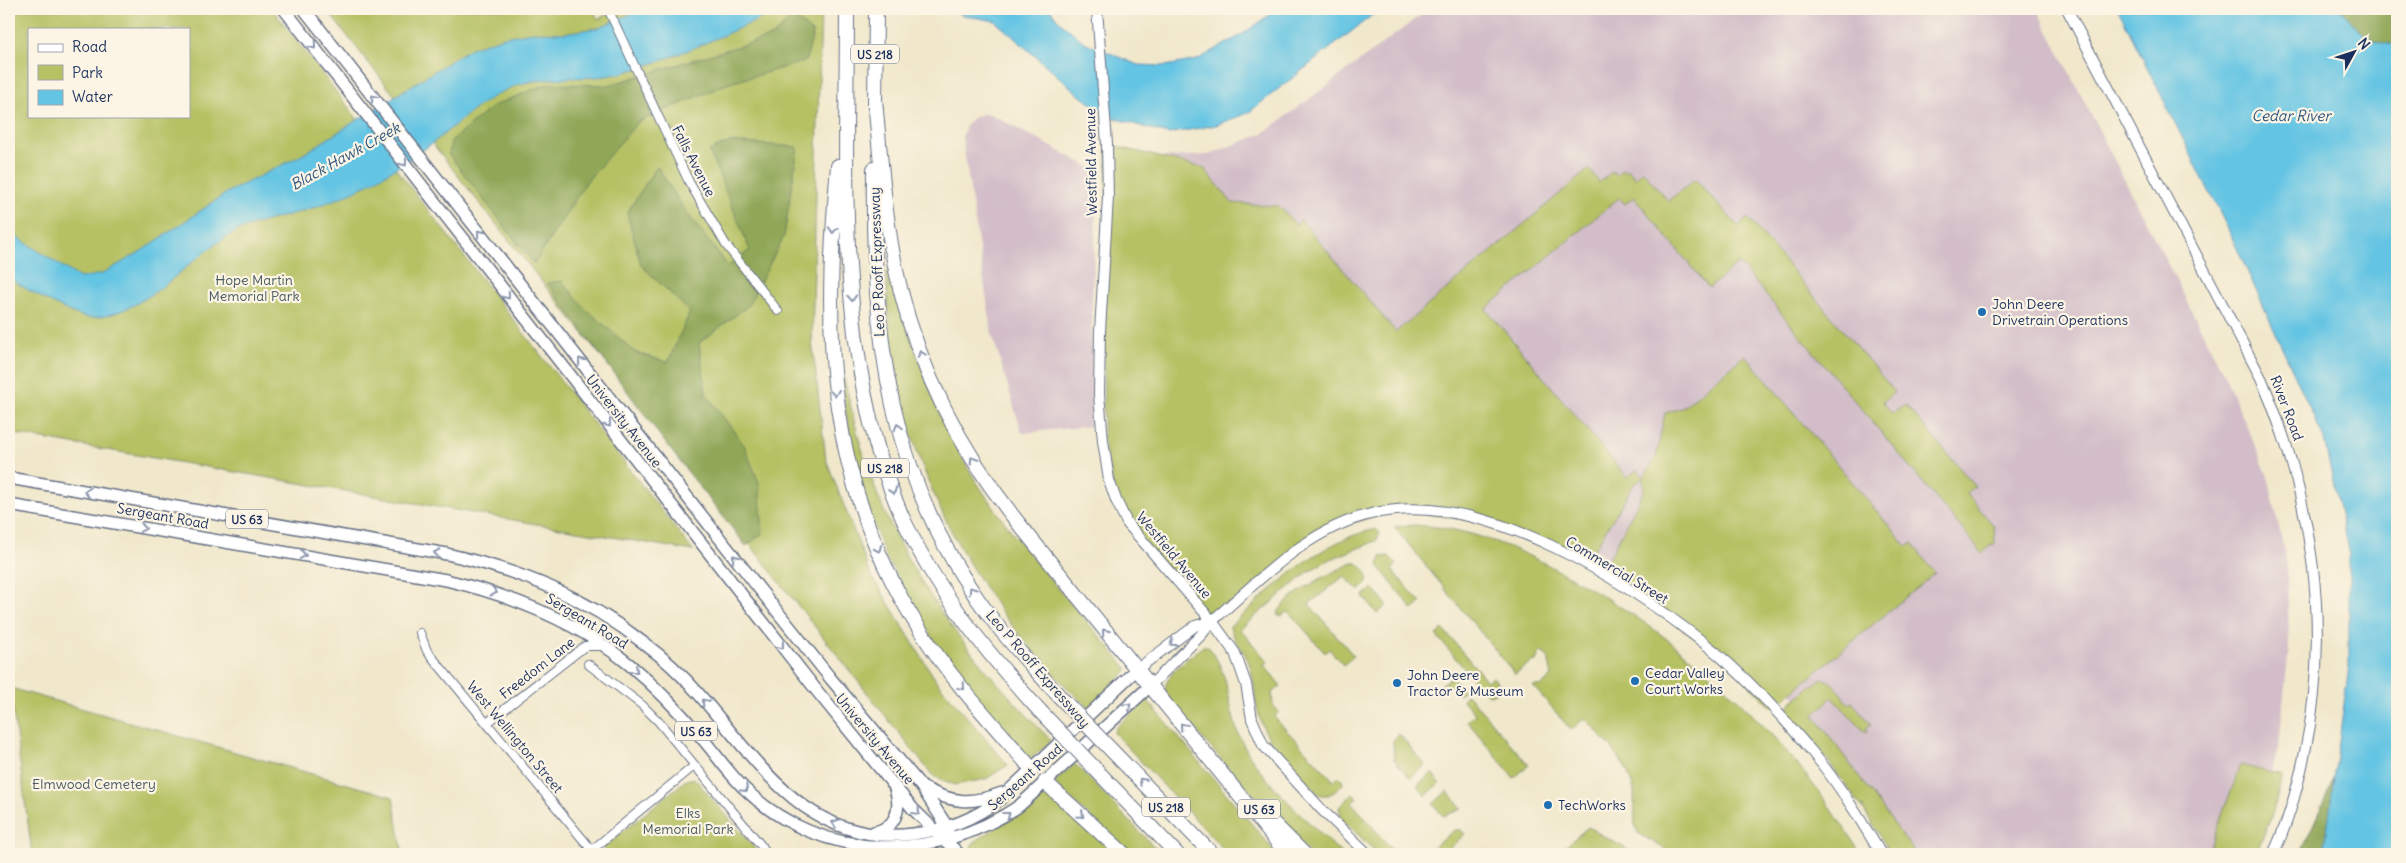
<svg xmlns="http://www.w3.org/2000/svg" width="2406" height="863" font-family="Delius,sans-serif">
	<rect width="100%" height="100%" fill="#fcf5e5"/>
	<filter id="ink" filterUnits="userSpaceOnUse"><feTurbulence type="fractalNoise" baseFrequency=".02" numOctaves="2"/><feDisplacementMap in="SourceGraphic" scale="10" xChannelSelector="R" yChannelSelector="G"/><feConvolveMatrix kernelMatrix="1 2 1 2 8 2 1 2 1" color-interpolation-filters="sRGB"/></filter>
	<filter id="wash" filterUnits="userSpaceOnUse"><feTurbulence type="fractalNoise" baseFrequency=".0096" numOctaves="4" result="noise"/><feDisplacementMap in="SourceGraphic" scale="20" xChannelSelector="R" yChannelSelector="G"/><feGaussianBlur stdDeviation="1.12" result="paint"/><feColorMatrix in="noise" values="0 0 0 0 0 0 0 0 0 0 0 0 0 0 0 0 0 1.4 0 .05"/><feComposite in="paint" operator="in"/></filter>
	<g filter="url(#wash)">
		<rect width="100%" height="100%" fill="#f1e8cc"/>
		<path fill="#d2bdc8" d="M1429,9H2037L2225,376L2268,476L2287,564L2289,647L2279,745L2259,817L2245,854H1908L1891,820L1782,681L1686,606L1547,520L1120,159L1208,155L1264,133Z
			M982,114H990L1101,173L1096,210L1092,303V426L1022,433L992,334L962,136L967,124L974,117Z"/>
		<path fill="#b5c163" stroke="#687860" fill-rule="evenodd" d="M9,9H272L693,551L9,433ZM29,29H189V116H29Z
			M326,9H593L598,19L618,9H821L812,342L826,459L870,573L937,682L1008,765L986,779L955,785L933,776Z
			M1107,144L1204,168L1232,203L1279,206L1296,225L1301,220L1396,332L1589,169L1599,182L1613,171L1615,175L1623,169L1625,172L1628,169L1635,178L1643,171L1668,201L1695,179L1738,226L1748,218L1895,392L1883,402L1892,413L1906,405L1975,486L1967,494L1994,526L1995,543L1982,553L1739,263L1709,288L1634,197L1625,204L1619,198L1486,309L1627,477L1637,470L1644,477L1656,457L1665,413L1682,408L1745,355L1907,547L1912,543L1935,573L1773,708L1714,651L1598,571L1607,562L1644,490L1643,478L1634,484L1592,553L1579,560L1494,523L1395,510L1323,532L1212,621L1127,523L1116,500L1103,441Z
			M891,271C908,326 923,380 948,432C990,518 1066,596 1127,668V671L1089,708C993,622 926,510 898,384C890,347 888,309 886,272Z
			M841,364C852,415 864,465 885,513C924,601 984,673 1052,741L1030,759L944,658L884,554L857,477L838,365Z
			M1415,525C1480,528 1536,557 1591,589C1703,653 1793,744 1861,854H1673L1638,833L1635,825L1634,790L1627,770L1611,747L1585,718L1571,730L1533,686H1541L1552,676L1548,657L1540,651L1536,661L1531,662L1515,674L1394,527Z
			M1376,529L1380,533L1376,541L1326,561L1308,572L1240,629L1268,662L1264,665L1281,686L1272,693L1273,705L1279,712L1274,717L1334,781L1338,777L1342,780L1343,784C1335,792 1328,799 1317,793C1295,769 1266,746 1258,712C1254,696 1255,679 1249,663C1245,651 1231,638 1230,626C1274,588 1317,541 1376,529Z
			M1389,556L1397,564L1392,570L1421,603L1413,610L1378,566L1381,557Z
			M1353,563H1357C1370,573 1372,580 1359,591L1344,576L1309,604L1354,656L1343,665L1329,649L1325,653L1288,611L1281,616L1277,615C1283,596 1335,570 1353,563Z
			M1373,588L1387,605L1377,614L1363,596Z
			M1443,629L1487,681L1493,677L1500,686L1497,692L1490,695L1484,692L1436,635Z
			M1203,646H1208C1234,679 1225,711 1244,746C1263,782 1312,825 1342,854H1310L1224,763L1166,696C1160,675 1189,659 1203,646Z
			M1452,677L1464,691L1459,695L1451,686L1445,690L1441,685Z
			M1822,678L1832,683L1849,704L1852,702L1871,724L1866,728L1868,730L1865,732L1832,697L1814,715L1916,854H1891L1863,809L1864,806L1862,807L1820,750L1789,713L1788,709L1793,700L1795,701V699Z
			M10,688L393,797L403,854H32Z
			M1467,694L1529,765L1514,778L1467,721L1475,714L1462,699Z
			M1147,700L1148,701L1277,854H1228L1115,734L1114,731L1117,726Z
			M1399,734L1425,765L1410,778L1394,759L1393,740Z
			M1075,764L1161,854H1131L1057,787L1055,781Z
			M2241,765L2283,776L2272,815L2256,854H2207Z
			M1432,773L1440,783L1426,796L1417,786Z
			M694,778L760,854H604L605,846L686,780Z
			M1447,791L1462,809L1443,816L1433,804Z
			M1353,793L1357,797L1352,803L1395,853L1401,849L1404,854H1378L1341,818L1339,807Z
			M1045,796L1057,801L1117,854H972L970,850L974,842Z
			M1588,827L1635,854H1557Z
			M1460,829L1465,834L1443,854H1425L1453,831Z"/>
		<path fill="#90a759" stroke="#566b5c" d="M2341,9H2397V45C2367,43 2359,31 2341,9Z
			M793,16L813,33L806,61L727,84L638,122L587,181L534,264L449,155L451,141L493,106L547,84L609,85L773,36Z
			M730,142L798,147L784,236L748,306L699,343L706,394L744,445L759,483L763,533L746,546L667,445L547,283L562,281L584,307L636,353L668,362L690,312L641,265L627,213L657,166L686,212L728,266L750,250L709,151Z
			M2335,776L2324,854H2300Z"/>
		<path fill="#64c4e3" stroke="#407aa0" d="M643,9H782C730,32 677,58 622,73C586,82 550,73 515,86C482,98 457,125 430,145C414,157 396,168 379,178C353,193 327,204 299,212C279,218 257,222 237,231C192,254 162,299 112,314C106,316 96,318 90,318C69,315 28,290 9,278V232L80,278L102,274L140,252L228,192L302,155L471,48L504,37L533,32L564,33L597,28Z
			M951,9H1050L1058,20L1084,42L1138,65L1165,66L1197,60L1243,34L1278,9H1380L1248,113L1216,125L1168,134L1114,118L1083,98L995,21L962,15Z
			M2118,9H2341C2359,31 2367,43 2397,45V854H2324L2349,666V555L2324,439L2229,231Z"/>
	</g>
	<g filter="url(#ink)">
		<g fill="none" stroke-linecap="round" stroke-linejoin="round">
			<defs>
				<path id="street" d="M608,9L689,182L726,245L778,311
					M420,633L427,651L595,854
					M588,664L642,705L659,722L768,854
					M487,723L585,646H600
					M587,854L694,766"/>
				<path id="secondary" d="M1097,9L1107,144L1108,197L1100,331L1099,394L1103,441L1109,480L1116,500L1127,523L1212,621L1235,653L1246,684L1252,719L1263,745L1322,810L1368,854
					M2067,9L2261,378C2313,498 2332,628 2304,757C2297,790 2288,824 2273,854
					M1136,670L1195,626L1212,621
					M1150,686L1202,634L1212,621C1260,580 1307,529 1371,514C1484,487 1628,582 1713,650C1749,680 1783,717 1813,753C1839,784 1860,819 1881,854"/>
				<path id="primary" d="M284,9L817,691L913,809L959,854
					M304,9L765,596L831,679L921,786L948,828V833
					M9,478L447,554C521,571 584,596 645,644C664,658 682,675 697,692C758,761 807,847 913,834C946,830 973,820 999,800L1136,670
					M9,505L446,580C513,596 577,621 630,665C656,687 679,711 701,737C716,754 729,774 745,789C821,863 936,863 1019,806L1150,686
					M922,787C951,803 971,805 1002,793
					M874,832C896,828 902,809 895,789"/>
				<path id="highway" d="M847,9C847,173 834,368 904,521C938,593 987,653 1040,711
					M875,100C881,162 885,227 900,288C921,375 964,455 1019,524L1287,854
					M875,108L876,9
					M838,166C823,337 825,480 920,630C952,681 993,724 1032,769
					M874,169C872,335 887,478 989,615C1010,643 1035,669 1059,696
					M1120,759L1212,854
					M1101,775L1177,854
					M1045,782L1124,854
					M1269,819L1304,854"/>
			</defs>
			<use href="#street" stroke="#667084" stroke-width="10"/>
			<use href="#secondary" stroke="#667084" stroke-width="12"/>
			<use href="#primary" stroke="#667084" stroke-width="14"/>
			<use href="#highway" stroke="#667084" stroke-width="16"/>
			<use href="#street" stroke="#fff" stroke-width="8"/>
			<use href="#secondary" stroke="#fff" stroke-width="10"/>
			<use href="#primary" stroke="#fff" stroke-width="11"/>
			<use href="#highway" stroke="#fff" stroke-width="14"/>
			<defs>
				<path id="highway-bridge" d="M1059,696L1120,759
					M1040,711L1101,775"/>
			</defs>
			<use href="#highway-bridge" stroke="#667084" stroke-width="16" stroke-linecap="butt"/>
			<use href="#highway-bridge" stroke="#fff" stroke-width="14"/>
		</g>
		<defs><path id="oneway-chevron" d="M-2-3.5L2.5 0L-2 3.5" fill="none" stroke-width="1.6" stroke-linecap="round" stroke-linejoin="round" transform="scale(1.25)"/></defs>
		<g stroke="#8d97ae">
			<use href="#oneway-chevron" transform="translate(313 46) rotate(52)"/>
			<use href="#oneway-chevron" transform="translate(374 98) rotate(-128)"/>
			<use href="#oneway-chevron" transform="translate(404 163) rotate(52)"/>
			<use href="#oneway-chevron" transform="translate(833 230) rotate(94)"/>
			<use href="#oneway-chevron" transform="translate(480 233) rotate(-128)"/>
			<use href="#oneway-chevron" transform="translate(507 296) rotate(52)"/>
			<use href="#oneway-chevron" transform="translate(852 298) rotate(87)"/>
			<use href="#oneway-chevron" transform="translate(921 354) rotate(-111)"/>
			<use href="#oneway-chevron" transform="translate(581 361) rotate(-128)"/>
			<use href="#oneway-chevron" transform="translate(835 393) rotate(82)"/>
			<use href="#oneway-chevron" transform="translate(608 424) rotate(52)"/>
			<use href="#oneway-chevron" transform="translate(898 427) rotate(-105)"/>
			<use href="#oneway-chevron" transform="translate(973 460) rotate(-122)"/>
			<use href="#oneway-chevron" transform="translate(893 491) rotate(70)"/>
			<use href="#oneway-chevron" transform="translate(87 492) rotate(-170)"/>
			<use href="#oneway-chevron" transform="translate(143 528) rotate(10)"/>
			<use href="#oneway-chevron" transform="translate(878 549) rotate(67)"/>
			<use href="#oneway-chevron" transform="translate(437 553) rotate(-170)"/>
			<use href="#oneway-chevron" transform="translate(303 555) rotate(10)"/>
			<use href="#oneway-chevron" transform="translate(735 558) rotate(-128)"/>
			<use href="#oneway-chevron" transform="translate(972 590) rotate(-123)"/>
			<use href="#oneway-chevron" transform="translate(494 592) rotate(17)"/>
			<use href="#oneway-chevron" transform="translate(1105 632) rotate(-129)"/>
			<use href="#oneway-chevron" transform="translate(1173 643) rotate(144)"/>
			<use href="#oneway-chevron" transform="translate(781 646) rotate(52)"/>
			<use href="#oneway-chevron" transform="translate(635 670) rotate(41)"/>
			<use href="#oneway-chevron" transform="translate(962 687) rotate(50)"/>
			<use href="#oneway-chevron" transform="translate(705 702) rotate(-130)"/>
			<use href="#oneway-chevron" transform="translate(1128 706) rotate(-42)"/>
			<use href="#oneway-chevron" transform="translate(1183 726) rotate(-130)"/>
			<use href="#oneway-chevron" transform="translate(1142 781) rotate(-134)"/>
			<use href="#oneway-chevron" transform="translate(745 789) rotate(45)"/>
			<use href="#oneway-chevron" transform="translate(917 812) rotate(48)"/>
			<use href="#oneway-chevron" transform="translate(1007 815) rotate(-37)"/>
			<use href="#oneway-chevron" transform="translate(1081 815) rotate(42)"/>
			<use href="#oneway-chevron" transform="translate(835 823) rotate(-159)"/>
		</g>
	</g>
	<g fill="#1f6fb2" stroke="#fcf5e5" stroke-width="2">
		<circle cx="1982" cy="312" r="5"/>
		<circle cx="1635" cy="681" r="5"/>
		<circle cx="1397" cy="683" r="5"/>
		<circle cx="1548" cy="805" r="5"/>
	</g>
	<g text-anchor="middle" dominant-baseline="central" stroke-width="4.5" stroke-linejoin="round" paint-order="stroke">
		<g fill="#fcf5e5" stroke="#5e6a86" stroke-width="1">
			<rect x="851" y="44.5" width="48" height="19" rx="4"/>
			<rect x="861" y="458.5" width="48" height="19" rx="4"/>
			<rect x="226" y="509.5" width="42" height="19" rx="4"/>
			<rect x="675" y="721.5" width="42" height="19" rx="4"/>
			<rect x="1142" y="797.5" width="48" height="19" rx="4"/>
			<rect x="1238" y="799.5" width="42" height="19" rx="4"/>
		</g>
		<g font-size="12" font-weight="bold" fill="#1b2f5e">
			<text x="875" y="54">US 218</text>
			<text x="885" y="468">US 218</text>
			<text x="247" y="519">US 63</text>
			<text x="696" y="731">US 63</text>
			<text x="1166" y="807">US 218</text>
			<text x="1259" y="809">US 63</text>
		</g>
		<g font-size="14" fill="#1b2f5e" stroke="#fcf5e5">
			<text transform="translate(694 161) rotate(63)">Falls Avenue</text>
			<text transform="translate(1091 162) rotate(-91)">Westfield Avenue</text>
			<text transform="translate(877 262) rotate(-92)">Leo P Rooff Expressway</text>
			<text transform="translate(2287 408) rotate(69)">River Road</text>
			<text transform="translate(624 421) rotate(52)">University Avenue</text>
			<text transform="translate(163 516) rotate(10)">Sergeant Road</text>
			<text transform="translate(1174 555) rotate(50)">Westfield Avenue</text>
			<text transform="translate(1617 570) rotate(31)">Commercial Street</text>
			<text transform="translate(587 621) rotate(31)">Sergeant Road</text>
			<text transform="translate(537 668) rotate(-38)">Freedom Lane</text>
			<text transform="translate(1038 669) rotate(49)">Leo P Rooff Expressway</text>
			<text transform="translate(515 737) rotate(50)">West Wellington Street</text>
			<text transform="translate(875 739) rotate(50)">University Avenue</text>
			<text transform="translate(1025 777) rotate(-41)">Sergeant Road</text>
		</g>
		<g font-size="14" fill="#495b60" stroke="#fcf5e5">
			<text x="254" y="280">Hope Martin<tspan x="254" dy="16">Memorial Park</tspan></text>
			<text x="94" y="784">Elmwood Cemetery</text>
			<text x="688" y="813">Elks<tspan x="688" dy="16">Memorial Park</tspan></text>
		</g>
		<g font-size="14" fill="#1b2f5e" stroke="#fcf5e5" text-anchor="start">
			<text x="1992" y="304">John Deere<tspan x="1992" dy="16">Drivetrain Operations</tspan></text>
			<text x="1645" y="673">Cedar Valley<tspan x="1645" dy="16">Court Works</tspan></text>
			<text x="1407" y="675">John Deere<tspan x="1407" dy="16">Tractor &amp; Museum</tspan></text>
			<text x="1558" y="805">TechWorks</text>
		</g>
		<g font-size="15" font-style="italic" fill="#2d547f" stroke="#fcf5e5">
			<text x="2291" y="115">Cedar River</text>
			<text transform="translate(345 156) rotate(-29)">Black Hawk Creek</text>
		</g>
	</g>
	<rect width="2406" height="863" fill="none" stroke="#fcf5e5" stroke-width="30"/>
	<rect x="28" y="28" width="162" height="90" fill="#fcf5e5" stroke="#a2a6af"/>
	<rect x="38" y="44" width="25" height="8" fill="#ffffff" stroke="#a2a6af"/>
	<text x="72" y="52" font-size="15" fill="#1b2f5e">Road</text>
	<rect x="38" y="65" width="25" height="15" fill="#b5c163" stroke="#a2a6af"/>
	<text x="72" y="78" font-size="15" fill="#1b2f5e">Park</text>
	<rect x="38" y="90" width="25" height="15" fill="#64c4e3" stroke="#a2a6af"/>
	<text x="72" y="102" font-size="15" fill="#1b2f5e">Water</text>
	<g transform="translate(2354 52) rotate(50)" stroke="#fcf5e5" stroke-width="4" paint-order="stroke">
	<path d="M0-4L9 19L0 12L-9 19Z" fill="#1b2f5e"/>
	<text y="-8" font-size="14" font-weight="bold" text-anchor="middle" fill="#1b2f5e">N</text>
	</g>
</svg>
